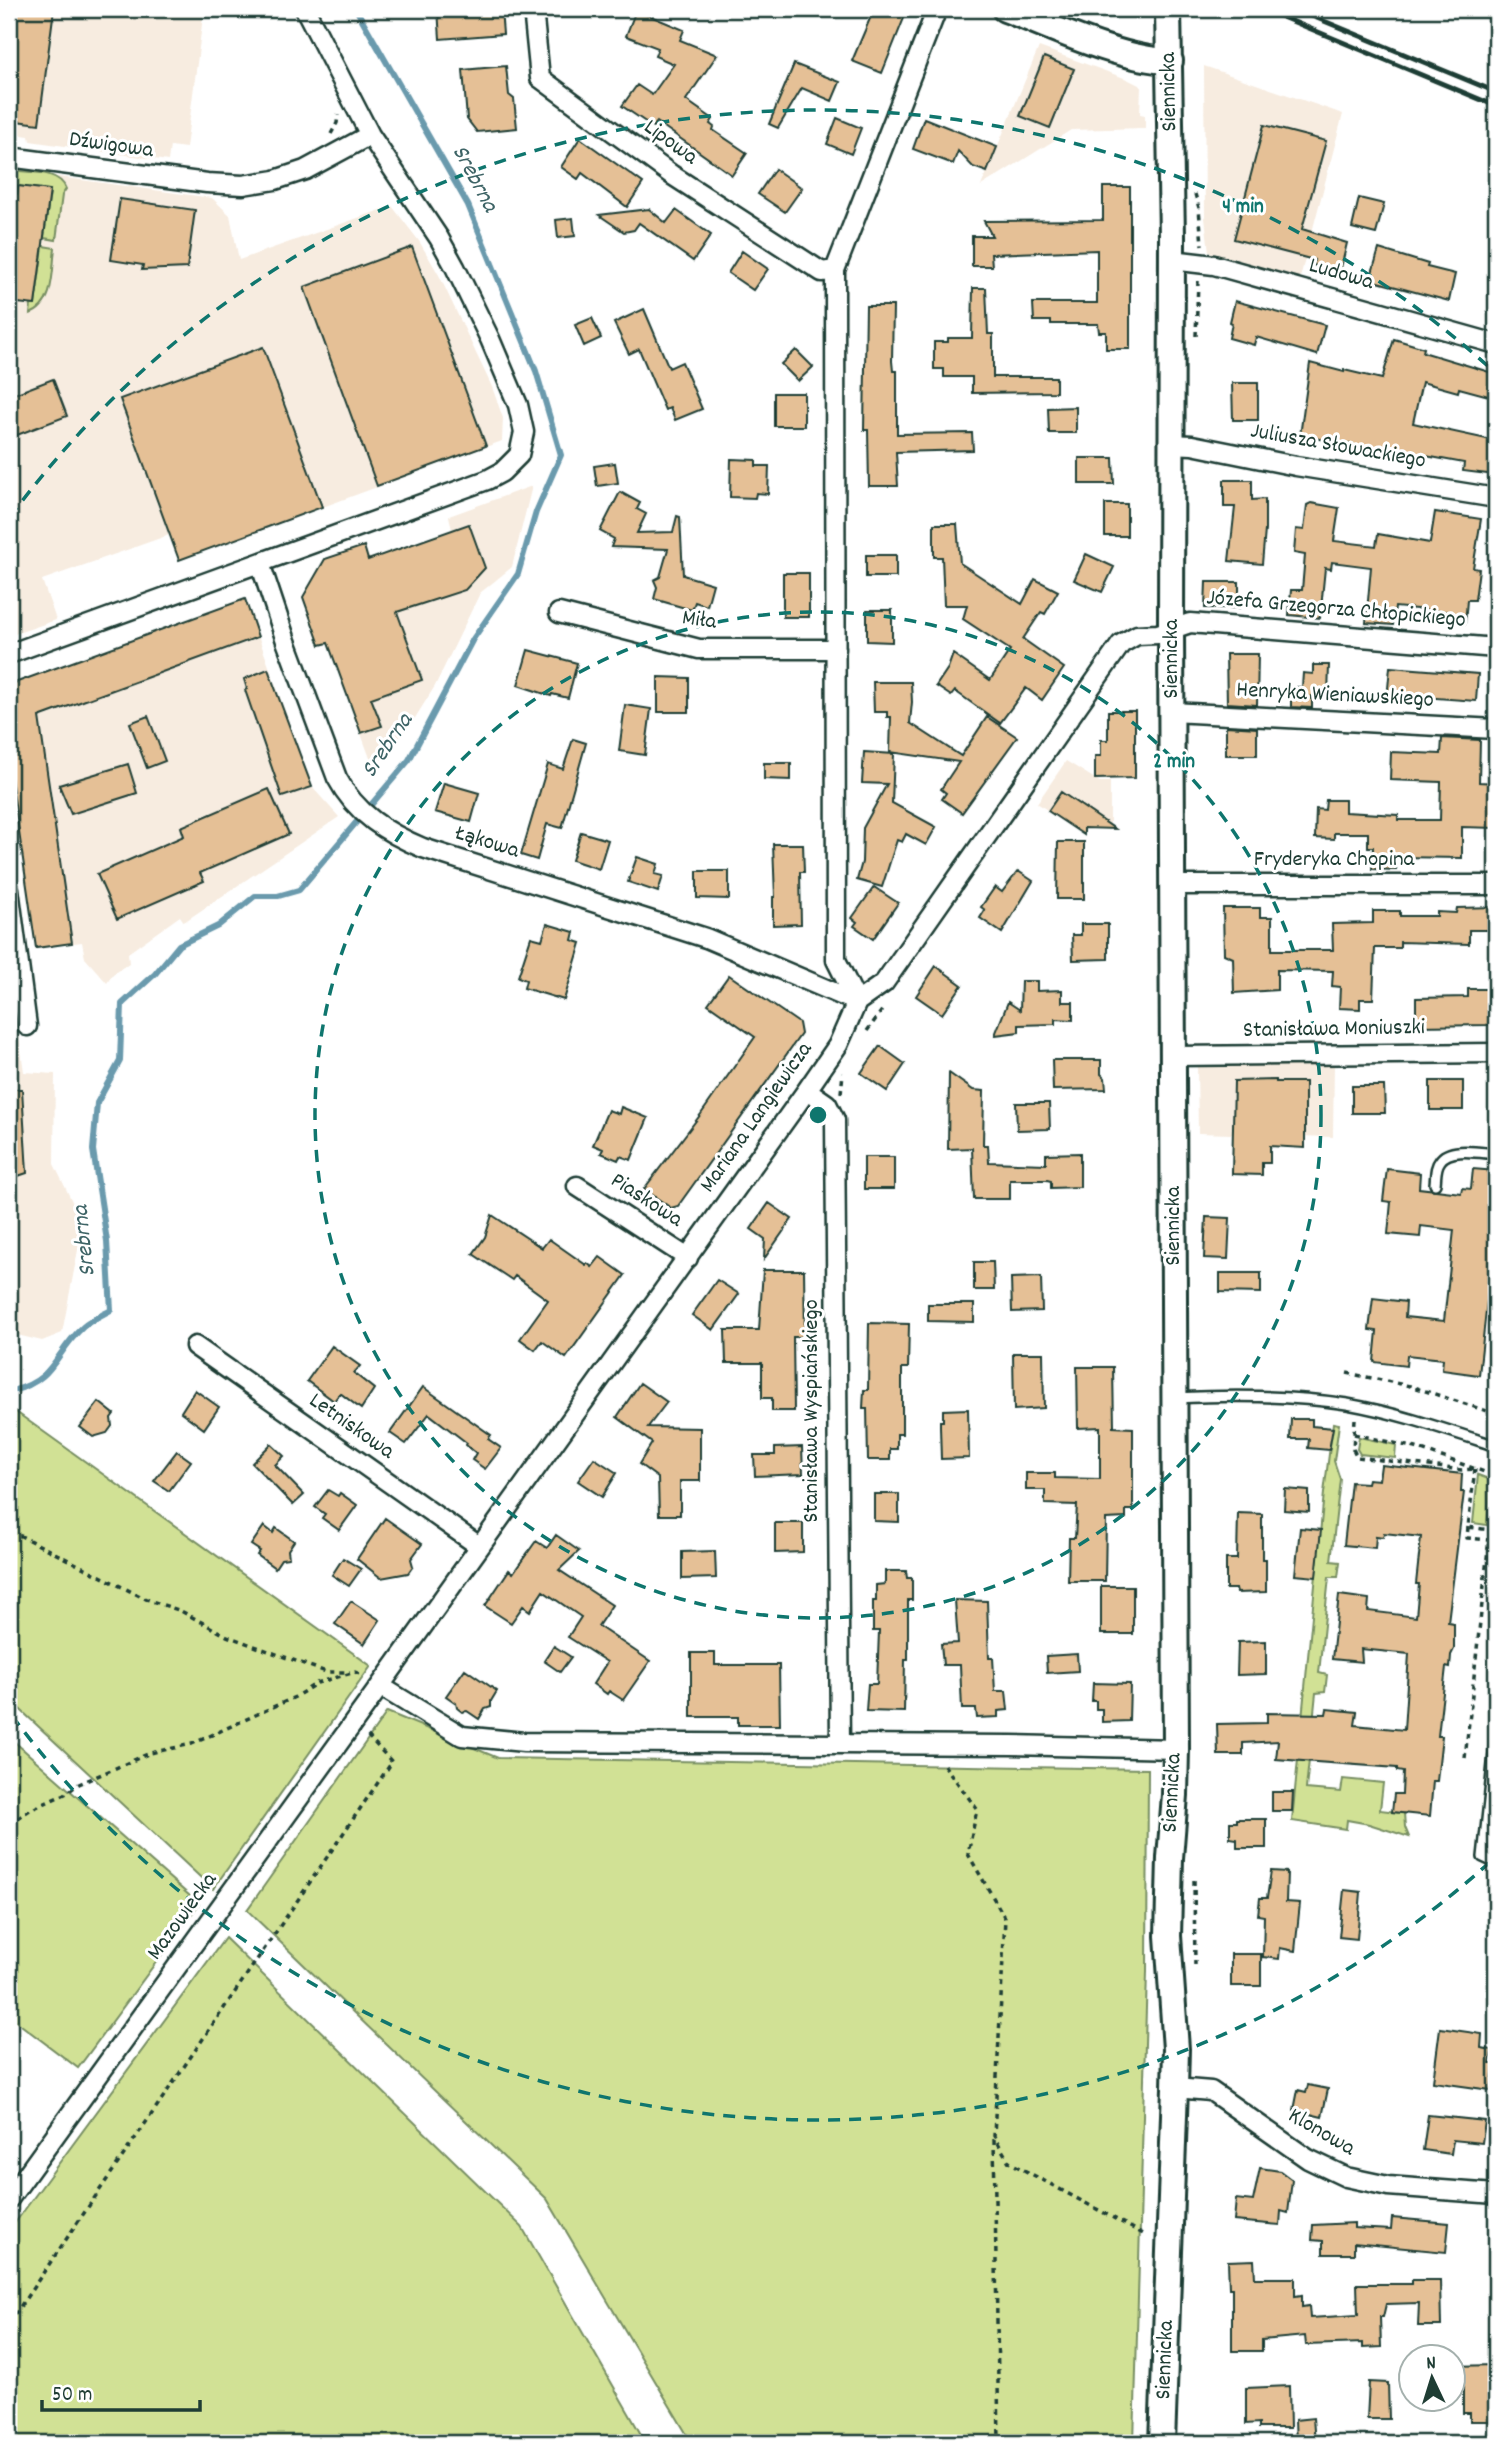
<svg xmlns="http://www.w3.org/2000/svg" width="1505" height="2452" font-family="Dekko,sans-serif">
	<rect width="100%" height="100%" fill="#fff"/>
	<filter id="ink" filterUnits="userSpaceOnUse"><feTurbulence type="fractalNoise" baseFrequency=".0143" numOctaves="2"/><feDisplacementMap in="SourceGraphic" scale="14" xChannelSelector="R" yChannelSelector="G"/><feConvolveMatrix kernelMatrix="1 2 1 2 8 2 1 2 1" color-interpolation-filters="sRGB"/></filter>
	<g filter="url(#ink)">
		<path fill="#f7ece0" d="M9,9H204L186,148L170,146L168,161L30,141L29,136L15,134L13,140L9,139Z
			M1039,47L1127,79L1141,86L1140,114L1145,115V128L1071,130L981,186Z
			M1204,66L1343,114L1300,278L1209,252L1205,218Z
			M9,170L212,198L230,215L239,260L392,206L419,241L439,275L492,387L503,418L502,441L179,560L169,535L42,580L56,620L9,636Z
			M532,486L512,567L480,593L435,686L415,718L374,769L332,655L330,642L320,645L303,597L364,546L370,559L452,530L449,516Z
			M245,599L312,787L339,817L184,922L180,916L128,953L129,963L113,974L107,983L85,958L82,942L36,948L9,764V685Z
			M1066,761L1100,782H1110V828H1073L1037,803Z
			M9,966L24,1072L55,1074L54,1164L81,1220L82,1229L62,1333L42,1341L9,1333Z
			M1334,1063L1333,1137L1198,1133L1197,1064Z"/>
		<path fill="#d1e195" stroke="#788f64" stroke-width="2" d="M9,170C27,173 59,169 66,189L62,195L56,240L44,238L50,190L19,186L17,194L9,193Z
			M43,246L55,248C52,270 55,305 30,314L31,305H35Z
			M9,1407L371,1666L213,1889L9,1699Z
			M1333,1423L1339,1424L1334,1461L1340,1479L1331,1561L1340,1562L1338,1577H1329L1319,1673L1327,1675L1325,1692L1316,1693L1306,1789L1341,1792L1343,1779L1383,1783L1380,1810L1404,1813L1405,1827L1409,1837L1369,1824L1347,1820L1346,1829L1292,1821L1324,1493Z
			M1359,1437L1396,1445L1395,1458L1360,1454L1357,1449Z
			M1478,1475L1491,1480L1487,1525L1473,1523Z
			M387,1712L498,1758L1148,1769L1147,1971L1134,2443H692L547,2199L247,1910Z
			M9,1737L199,1904L78,2068L9,2016Z
			M225,1938L522,2227L646,2443H9V2231Z"/>
		<g fill="none" stroke-linecap="round" stroke-linejoin="round">
			<path stroke="#6a9aad" stroke-width="6" d="M9,1389L12,1391C56,1380 54,1353 83,1327C91,1320 102,1315 111,1310L107,1241L93,1150L97,1103L120,1061L122,1004L155,974L179,945L218,926L255,896H278L299,890L409,760L473,639L518,574L536,512L561,455L536,371L468,205L356,9"/>
		</g>
		<path fill="#e5c096" stroke="#1f3d34" stroke-width="2" d="M9,9H54L39,124L9,120Z
			M438,9H501L503,34L440,39Z
			M874,9H897L906,13L882,73L852,61Z
			M636,10L684,30L680,40L717,55L686,100L713,119L710,124L714,127L713,130L747,153L732,175L657,122L653,127L622,106L637,85L652,95L674,64L655,56L658,48L626,36Z
			M1044,57L1074,69L1050,128L1020,116Z
			M794,64L840,82L832,101L802,88L778,128L769,124Z
			M506,66L509,95L514,99L517,128L477,132L467,119L463,70Z
			M837,118L861,128L851,154L827,144Z
			M924,118L997,147L987,172L973,167L958,151L953,164L913,149Z
			M1264,125L1326,141L1302,229L1347,243L1340,272L1313,265L1314,260L1234,239Z
			M580,138L643,183L627,207L582,173L578,179L561,167Z
			M775,169L802,188L785,212L758,194Z
			M18,186L50,190L35,305L9,302V193L17,194Z
			M1103,187H1130V349H1106V332H1099L1098,324H1051V321H1034L1033,303H1097V250L991,254L992,266H972V236H992L984,221L1103,220Z
			M1359,198L1384,204L1376,234L1352,228Z
			M120,199L195,210L187,268L142,270L143,265L111,260Z
			M649,209L666,223L676,210L711,235L693,261L639,223L634,230L624,232L599,215Z
			M573,218L575,236L558,238L556,220Z
			M412,247L486,446L377,486L304,287Z
			M1379,249L1428,264L1427,267L1455,274L1449,301L1370,280Z
			M742,251L768,269L753,290L728,273Z
			M973,288H986L988,334H993V377H1056V392L972,393V377H944V369H934V342H948V338H972Z
			M1235,301L1325,325L1317,355L1256,337L1254,345L1229,338L1232,323L1230,322Z
			M866,306H893L892,361L893,371H897V434L972,433L973,450L896,452L898,486H869L868,430H864Z
			M644,309L669,368L682,362L702,409L675,420L670,408L665,410L639,349L629,354L614,323Z
			M592,318L601,338L584,346L575,325Z
			M1394,339L1424,348L1423,352L1496,374V398L1459,388L1458,392L1422,382L1413,423L1496,441V475L1463,471L1464,463L1382,448L1381,453L1353,447V444L1300,436L1310,363L1344,372V370L1382,379Z
			M263,347L322,507L179,560L120,399Z
			M796,350L813,367L798,381L781,364Z
			M53,379L67,416L9,438V396Z
			M1232,383H1258V420H1233Z
			M774,393H804V426H774Z
			M1076,407V433H1049L1048,408Z
			M1079,458H1113L1114,484H1079Z
			M731,459L756,460V466H769L768,494L756,493L755,498L730,497Z
			M615,463L618,483L597,486L594,466Z
			M1224,480H1252V500L1265,499V530L1262,564L1229,561L1235,507H1224Z
			M620,492L640,503L637,509L646,514L637,533L673,532L677,516L680,517L683,575L713,584L707,606L695,602L692,610L654,599L657,587L654,580L660,577L668,549L611,547L614,539L600,531Z
			M1311,503L1339,508L1334,541L1376,546L1378,534L1430,543L1435,512L1481,519L1473,568L1479,569L1475,600H1467L1465,624L1449,622L1450,612L1395,607L1393,625L1366,623L1371,567L1332,562L1331,569L1325,568L1320,618L1289,615L1291,590H1302L1305,555L1294,553L1296,529L1304,530L1307,505Z
			M1105,504H1127V536H1105Z
			M469,524L485,568L465,590L397,612L422,680L371,698L382,726L361,733L328,643L320,645L303,597L325,559L364,546L368,560Z
			M934,524H957L960,563L1022,604L1035,579L1058,591L1045,614L1041,612L1023,639L1064,668L1042,700L1026,688L1000,723L955,691L951,696L936,686L948,668L953,654L990,680L1010,650L963,619L967,605H944L942,557H934Z
			M1086,554L1114,567L1102,592L1074,580Z
			M866,555H896V577H866Z
			M783,573H809V617H783Z
			M1206,582H1239V608H1205Z
			M245,599L258,637L39,717L72,943L36,948L9,764V685Z
			M867,610H892V642L867,641Z
			M528,650L577,663L568,698L552,694L551,696L518,685Z
			M1226,654H1258L1257,705L1227,703Z
			M1313,665H1329L1328,696H1312V708L1291,707V697H1295L1296,687H1302L1303,673L1313,674Z
			M1390,667L1478,674L1476,701L1423,697L1422,703L1387,699Z
			M268,669L312,787L282,797L245,690L247,689L244,679Z
			M658,677L689,678V712H658Z
			M873,682H911L912,702L910,723L961,756L987,717L1017,737L962,813L942,799L946,793L941,789L959,762L890,752L891,717H887V712H874Z
			M625,705L651,709L645,755L619,751Z
			M1108,711H1135V778L1095,779V756H1101V740H1108Z
			M148,716L165,761L147,768L130,723Z
			M1226,726L1257,728V755H1226Z
			M1442,738L1480,740L1479,782L1496,783V828L1462,827V858L1397,857L1396,870L1372,869L1373,847H1368V833H1334V839L1315,838L1316,809L1325,810L1326,800H1345V812L1398,815V820H1440L1441,782L1390,780L1391,752L1441,754Z
			M573,739L586,743L562,828L547,824L537,860L521,855L548,764L563,769Z
			M864,752L894,754L892,803L936,827L926,845L906,834L902,842L897,840L882,887L857,880L862,862L863,828L887,784L862,783Z
			M764,763H791V780L764,779Z
			M128,764L137,793L71,814L59,785Z
			M444,783L479,793L471,822L435,812Z
			M269,789L289,834L200,873L204,881L117,919L97,874L184,836L181,827Z
			M1061,792L1115,829L1084,828V835L1048,811Z
			M581,832L608,840L599,869L572,860Z
			M1058,842H1084V899H1057Z
			M773,844H803L804,872H800L801,924L773,925V897H775Z
			M637,857L658,864L655,874L663,876L658,892L628,882Z
			M697,871H729V899L697,898Z
			M1018,871L1033,881L1002,933L980,918L985,910L981,907L995,887L1002,892Z
			M874,887L898,903L873,939L854,926L857,922L852,918Z
			M1496,907V930H1469V944L1400,942V948H1375L1373,999H1360V1009L1339,1008L1340,987L1332,986L1333,971L1277,970V990L1234,993L1233,958L1224,954L1223,908H1260V917H1272V950H1333L1332,924L1373,923V911H1400V916H1437V912L1456,913L1457,908Z
			M547,924L574,932L572,940L581,943L564,1000L524,988L526,980L518,977L531,937L542,940Z
			M1081,924H1108V959L1073,960L1072,935H1081Z
			M936,966L962,985L942,1014L916,996Z
			M729,975L799,1023L801,1034L678,1206L671,1208L644,1189L701,1114L755,1037L708,1004Z
			M1021,981H1037V991L1062,990V1002H1073V1020L1055,1019V1024L1019,1025V1032L995,1035L1008,1002L1020,1010Z
			M1468,989H1496V1022H1489V1025L1416,1026V998L1468,997Z
			M880,1046L905,1064L887,1091L861,1073Z
			M1052,1060H1101V1074L1105,1078L1106,1089L1053,1090Z
			M949,1073L973,1090L984,1091L983,1145H988L989,1162L1046,1164V1154L1080,1153V1187L1051,1188V1181L1047,1180H1010V1199H974L972,1148L948,1149Z
			M1276,1080V1082H1305V1148L1270,1146V1163H1262V1175L1232,1174L1234,1081Z
			M1430,1081H1463V1110H1430Z
			M1352,1086H1384L1385,1113H1352Z
			M9,1089H22L27,1173L9,1179Z
			M1016,1103H1049L1050,1129L1017,1130Z
			M621,1107L648,1118L631,1160L620,1156L618,1160L601,1153L603,1149L593,1145L608,1110L619,1114Z
			M864,1157H894V1189H864Z
			M1387,1169L1420,1173L1419,1188L1461,1193L1462,1188L1471,1189L1473,1169L1496,1171L1494,1194H1496V1217L1479,1375L1442,1370L1443,1359L1407,1355L1406,1366L1374,1362L1377,1331L1369,1330L1373,1298L1406,1302L1405,1317L1444,1321L1454,1230L1421,1226L1420,1237L1388,1234L1391,1202L1383,1201Z
			M769,1203L792,1219L764,1259L765,1239L751,1229Z
			M492,1215L542,1248L549,1239L586,1265L587,1263L592,1267L600,1257L625,1275L566,1358L542,1341L535,1350L520,1339L548,1300L515,1276L512,1280L473,1254L485,1237Z
			M1206,1217L1230,1218L1228,1259L1204,1258Z
			M974,1262H993L994,1290H974Z
			M763,1270H804L805,1337H793L794,1411H772V1398H762V1363H726L725,1330H759Z
			M1220,1273H1261V1293L1220,1292Z
			M1041,1277L1042,1311L1012,1312L1011,1278Z
			M717,1280L739,1294L713,1330L692,1315Z
			M928,1304H974V1322L928,1321Z
			M869,1323L909,1324L908,1368H902V1434H897V1449H890V1460H868L867,1408H863L864,1390H868Z
			M332,1346L360,1366L354,1373L374,1389L361,1409L340,1393L334,1401L307,1381Z
			M1013,1353H1043L1044,1408L1014,1410Z
			M1077,1367H1113L1114,1427H1112L1133,1428V1510H1126V1518L1106,1519L1105,1581H1068L1069,1538H1075L1077,1505L1045,1504V1490H1026V1473H1055V1478L1100,1479V1427L1078,1428Z
			M640,1383L667,1402L648,1427L700,1428V1481H680V1515H659L658,1478L639,1464L652,1443L617,1417Z
			M423,1387L491,1435L488,1439L501,1448L485,1469L472,1460L476,1453L466,1445L467,1443L429,1414L406,1444L390,1433Z
			M195,1390L219,1407L204,1429L181,1412Z
			M99,1402L114,1414L111,1418L112,1426L107,1433L93,1437L80,1427Z
			M968,1409L969,1458L941,1459L940,1426V1421H943V1410Z
			M1291,1419H1312V1426L1333,1428L1329,1450L1308,1448L1309,1439H1290Z
			M271,1444L284,1456L275,1465L304,1495L293,1505L252,1463Z
			M802,1447L803,1474L755,1476L754,1455H775V1448Z
			M177,1451L191,1461L169,1491L154,1481Z
			M594,1458L617,1473L602,1497L578,1481Z
			M1381,1465L1462,1474L1461,1492H1464L1448,1622L1454,1623V1649L1451,1655L1450,1668L1446,1667L1438,1736H1442L1437,1781H1433L1430,1816L1392,1812L1394,1794H1402L1403,1772L1397,1771V1768L1276,1759L1278,1741L1243,1743V1755H1218L1217,1724L1267,1723V1713L1326,1714L1327,1709L1357,1712L1355,1725L1404,1730L1409,1654L1361,1649L1362,1662L1332,1659L1339,1595L1369,1599L1368,1611L1416,1617L1419,1584H1416L1421,1537L1384,1533L1383,1537L1376,1536L1375,1548L1344,1545L1351,1482L1367,1483L1368,1479L1379,1480Z
			M1285,1489L1309,1491V1512L1284,1510Z
			M328,1490L338,1496L340,1493L357,1505L339,1530L322,1518L325,1514L315,1507Z
			M874,1494H899V1522L874,1521Z
			M1238,1513L1262,1514V1559H1266V1592L1237,1593L1236,1589H1226V1559H1237Z
			M385,1518L422,1544L411,1559L413,1566L408,1573L381,1578L357,1559Z
			M775,1523H803V1552L775,1553Z
			M264,1526L273,1533L276,1528L294,1541L288,1550L289,1558L281,1559L275,1568L257,1555L260,1551L251,1545Z
			M1300,1528L1321,1530L1316,1577L1295,1575Z
			M556,1535L579,1551L559,1570L612,1605L598,1626L650,1661L623,1700L609,1691L607,1694L593,1684L607,1662L568,1637L581,1617L543,1591L530,1611L523,1606L511,1623L485,1606L509,1570L513,1573L536,1541L547,1548Z
			M715,1551L716,1578L682,1579V1552Z
			M343,1558L361,1569L349,1586L332,1575Z
			M885,1571H906L907,1578H912V1600H908V1660H905L904,1712L866,1711L868,1684H877L879,1631H873V1601H876V1585L885,1584Z
			M1101,1586H1133V1634H1101Z
			M955,1600L987,1601L989,1658H993L995,1691H1006L1008,1710L998,1711V1717L977,1718L976,1709H962L960,1665H943L941,1644L958,1643Z
			M351,1601L380,1620L364,1644L335,1624Z
			M1266,1641V1674L1237,1675L1238,1642Z
			M554,1646L571,1657L560,1672L544,1661Z
			M691,1653H715V1665H779L780,1725H738V1717H691Z
			M1077,1654L1078,1671L1047,1673L1046,1656Z
			M465,1669L497,1691L491,1701V1707L485,1709L479,1719L467,1711L462,1712L457,1708L456,1703L446,1696Z
			M1093,1683L1130,1684L1129,1721L1102,1722V1709H1096V1701H1092Z
			M1272,1792H1293L1292,1811H1272Z
			M1237,1819H1266V1848H1237V1839L1230,1838V1822H1237Z
			M1271,1871L1287,1872L1286,1902L1300,1903L1295,1951L1280,1948L1279,1959L1263,1957L1264,1916L1258,1915L1260,1898H1267Z
			M1344,1890L1361,1892L1357,1939L1339,1937Z
			M1231,1954H1261V1986H1231Z
			M1440,2028L1482,2034L1481,2048L1492,2050L1490,2064H1494L1491,2090L1433,2082Z
			M1308,2085L1328,2089L1322,2117L1294,2110L1298,2090L1306,2092Z
			M1428,2115L1485,2121L1482,2143L1453,2140L1451,2154L1423,2150Z
			M1260,2168L1280,2171L1292,2180L1288,2213L1281,2211L1280,2225L1234,2221L1236,2199L1253,2201Z
			M1392,2218L1449,2223L1446,2252L1354,2243V2254H1323V2241L1312,2240L1313,2225L1354,2223V2228L1391,2230Z
			M1254,2260L1255,2278H1295V2296L1302,2295V2307L1309,2306L1310,2318L1358,2315L1357,2284H1412V2280H1440L1441,2326H1418L1419,2303L1386,2304L1383,2317H1380L1381,2347L1363,2348V2343L1306,2345L1305,2336L1262,2340V2351H1232V2288H1229L1228,2261Z
			M1496,2365L1494,2421H1470V2413H1463V2384L1452,2385V2366Z
			M1369,2382L1388,2383L1389,2419H1367Z
			M1289,2386L1290,2428H1259V2423L1246,2424V2388Z
			M1313,2418L1315,2443H1296L1295,2420Z"/>
		<g fill="none" stroke-linecap="round" stroke-linejoin="round">
			<defs>
				<path id="lane" d="M1435,1184C1436,1176 1435,1167 1440,1161C1449,1146 1481,1153 1496,1154
					M1176,1398C1233,1395 1291,1395 1347,1404C1398,1413 1447,1430 1496,1446
					M1496,1736L1483,1857L1496,1863"/>
				<path id="street" d="M533,9L540,78L672,175L822,272L835,270
					M9,157L207,183L243,185L275,180L305,170L370,135
					M1172,260L1214,265L1496,344
					M1171,444L1192,445L1296,466L1496,498
					M260,563L286,641L337,778C356,814 387,833 423,848L706,938L857,1002
					M559,613L699,649H836
					M9,654L487,480L502,472L519,455L524,432L518,405L490,339L455,267L439,238L370,135L305,9
					M1172,712L1496,729
					M1172,885H1496
					M9,889L27,1026
					M857,1002L836,960L835,270L937,9
					M1173,1056L1496,1053
					M807,1090L827,1104L835,1120L840,1744
					M577,1186L688,1258
					M195,1346L479,1546
					M380,1686L462,1736L524,1742L1011,1745L1176,1749
					M1175,2088L1211,2091L1308,2159L1346,2177L1388,2186L1496,2194
					M9,2199L380,1686L807,1090L838,1045L857,1002L884,983L1121,644L1137,635L1158,634L1190,623L1496,648"/>
				<path id="secondary" d="M1005,9C1052,27 1120,60 1170,61
					M1162,2443L1175,2088L1176,2049L1168,1936L1170,1858L1175,1795L1176,1749L1171,628L1172,237L1168,9"/>
			</defs>
			<use href="#lane" stroke="#1f3d34" stroke-width="14"/>
			<use href="#street" stroke="#1f3d34" stroke-width="23"/>
			<use href="#secondary" stroke="#1f3d34" stroke-width="30"/>
			<path stroke="#1f3d34" stroke-width="3.5" stroke-dasharray="5 5" stroke-linecap="butt" d="M331,134L337,123L338,115
				M1195,194L1199,208L1202,245
				M1196,336L1198,281
				M867,1031L883,1009
				M841,1093L843,1073
				M1347,1373L1410,1386L1496,1414
				M1355,1419L1353,1449L1357,1457L1462,1470L1475,1469
				M1354,1434L1416,1448L1496,1476
				M1475,1469L1468,1527L1490,1530L1495,1490
				M1468,1527L1467,1538L1489,1540L1490,1530
				M9,1535L21,1536L146,1599L181,1611L227,1636L326,1672H350
				M1465,1758L1489,1540
				M944,1765L977,1809L968,1854L1005,1918L994,2136L1009,2162L1147,2236
				M9,1824L30,1810L65,1794L79,1784L150,1753L192,1744L295,1697L317,1683L355,1672L364,1676
				M1194,1880L1195,1967
				M994,2139L999,2443
				M9,2323L392,1762L367,1735"/>
			<use href="#lane" stroke="#fff" stroke-width="9"/>
			<use href="#street" stroke="#fff" stroke-width="18"/>
			<use href="#secondary" stroke="#fff" stroke-width="24"/>
			<path stroke="#1f3d34" stroke-width="5" d="M1263,9L1496,106
				M1295,9L1496,92"/>
		</g>
	</g>
	<g fill="none" stroke="#0f766e" stroke-width="3.5" stroke-dasharray="12 9">
		<circle cx="818" cy="1115" r="503"/>
		<path d="M1490 1862A1005 1005 0 0 1 10 1713M10 517A1005 1005 0 0 1 1490 368"/>
	</g>
	<g text-anchor="middle" dominant-baseline="central" stroke-width="6" stroke-linejoin="round" paint-order="stroke">
		<g font-size="23" fill="#1f3d34" stroke="#fff">
			<text transform="translate(1170 92) rotate(-91)">Siennicka</text>
			<text transform="translate(670 143) rotate(36)">Lipowa</text>
			<text transform="translate(111 146) rotate(8)">Dźwigowa</text>
			<text transform="translate(1341 275) rotate(16)">Ludowa</text>
			<text transform="translate(1338 447) rotate(10)">Juliusza Słowackiego</text>
			<text transform="translate(1336 610) rotate(5)">Józefa Grzegorza Chłopickiego</text>
			<text transform="translate(699 621) rotate(8)">Miła</text>
			<text transform="translate(1172 659) rotate(-90)">Siennicka</text>
			<text transform="translate(1335 696) rotate(3)">Henryka Wieniawskiego</text>
			<text transform="translate(487 843) rotate(17)">Łąkowa</text>
			<text x="1334" y="860">Fryderyka Chopina</text>
			<text transform="translate(1334 1030) rotate(-1)">Stanisława Moniuszki</text>
			<text transform="translate(757 1118) rotate(-55)">Mariana Langiewicza</text>
			<text transform="translate(646 1201) rotate(33)">Piaskowa</text>
			<text transform="translate(1174 1226) rotate(-90)">Siennicka</text>
			<text transform="translate(812 1411) rotate(-90)">Stanisława Wyspiańskiego</text>
			<text transform="translate(351 1427) rotate(35)">Letniskowa</text>
			<text transform="translate(1173 1793) rotate(-87)">Siennicka</text>
			<text transform="translate(183 1917) rotate(-54)">Mazowiecka</text>
			<text transform="translate(1321 2133) rotate(30)">Klonowa</text>
			<text transform="translate(1166 2360) rotate(-88)">Siennicka</text>
		</g>
		<g font-size="24" font-style="italic" fill="#3e6466" stroke="#fff">
			<text transform="translate(474 179) rotate(62)">Srebrna</text>
			<text transform="translate(388 746) rotate(-56)">Srebrna</text>
			<text transform="translate(85 1241) rotate(-96)">Srebrna</text>
		</g>
	</g>
	<circle cx="818" cy="1115" r="10" fill="#0f766e" stroke="#fff" stroke-width="3.5"/>
	<g font-size="21" text-anchor="middle" font-weight="bold" fill="#0f766e" stroke="#fff" stroke-width="6" stroke-linejoin="round" paint-order="stroke">
		<text x="1243" y="212">4 min</text>
		<text x="1174" y="767">2 min</text>
	</g>
	<rect width="1505" height="2452" fill="none" stroke="#fff" stroke-width="35"/>
	<rect x="18" y="18" width="1470" height="2417" fill="none" stroke="#1f3d34" stroke-width="2.5" filter="url(#ink)"/>
	<g transform="translate(1432 2378) rotate(356)"><circle r="33" fill="#ffffff" stroke="#a5b1ae" stroke-width="2"/>
	<path d="M0-5L12 26L0 18L-12 26Z" fill="#1f3d34"/>
	<text y="-10" font-size="19" font-weight="bold" text-anchor="middle" fill="#1f3d34">N</text>
	</g>
	<path d="M42 2400v10h158v-10" fill="none" stroke="#1f3d34" stroke-width="3.5"/>
	<text x="52" y="2400" font-size="21" fill="#1f3d34" stroke="#ffffff" stroke-width="5" paint-order="stroke">50 m</text>
</svg>
